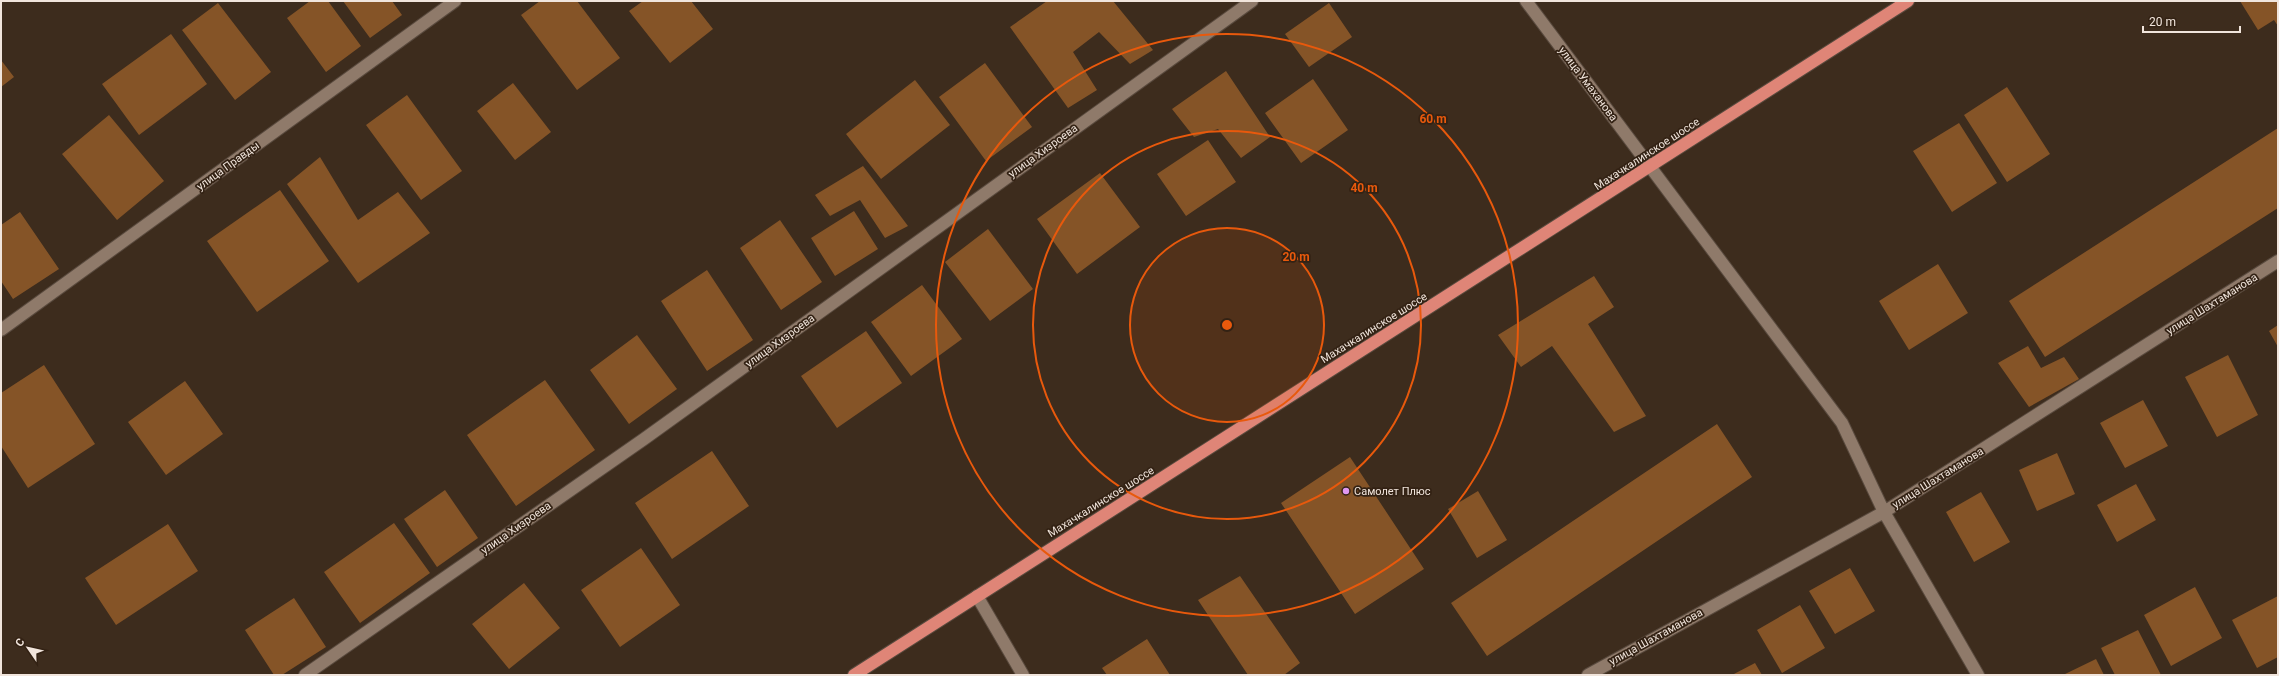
<svg xmlns="http://www.w3.org/2000/svg" width="2279" height="676" font-family="Roboto,sans-serif">
	<rect width="100%" height="100%" fill="#3d2c1d"/>
	<path fill="#855427" d="M310,1H328L361,46L326,72L287,18Z
		M343,1H392L402,15L370,38Z
		M540,1H577L620,58L577,90L521,15Z
		M643,1H691L713,29L670,63L629,11Z
		M1047,1H1113L1153,50L1130,64L1099,32L1073,52L1097,90L1068,108L1010,27Z
		M2240,1H2278V26L2274,20L2258,30Z
		M218,3L271,72L235,100L182,30Z
		M1329,3L1352,37L1309,67L1285,34Z
		M171,34L207,84L139,135L102,84Z
		M1,60L14,77L1,87Z
		M985,63L1032,127L986,161L939,97Z
		M1226,71L1270,137L1241,158L1218,129L1194,137L1172,109Z
		M1313,79L1348,130L1301,163L1265,113Z
		M915,80L950,125L881,179L846,134Z
		M513,83L551,132L515,160L477,111Z
		M2007,87L2050,154L2007,182L1964,115Z
		M407,95L462,171L421,200L366,125Z
		M109,115L164,181L117,220L62,154Z
		M1959,123L1997,183L1952,212L1913,151Z
		M2278,128V208L2045,357L2009,301Z
		M1208,140L1236,182L1186,216L1157,174Z
		M320,157L358,220L398,192L430,233L358,283L287,184Z
		M863,166L908,226L885,238L860,200L830,216L815,195Z
		M1100,173L1140,227L1077,274L1037,219Z
		M280,190L329,261L257,312L207,241Z
		M854,211L878,249L835,276L811,238Z
		M20,212L59,269L13,299L1,281V225Z
		M780,220L822,282L781,310L740,248Z
		M988,229L1033,289L990,321L945,262Z
		M1938,264L1968,313L1909,350L1879,301Z
		M707,270L753,340L707,371L661,301Z
		M1594,276L1614,307L1588,324L1646,416L1614,432L1552,346L1521,367L1498,335Z
		M922,285L962,339L911,376L871,322Z
		M2278,325V347L2269,331Z
		M866,331L902,383L837,428L801,376Z
		M637,335L677,389L629,424L590,370Z
		M2028,346L2041,368L2064,357L2079,379L2029,407L1998,363Z
		M2228,355L2258,415L2217,437L2185,377Z
		M44,365L95,444L28,488L1,446V393Z
		M545,380L595,450L516,506L467,435Z
		M185,381L223,434L166,475L128,422Z
		M2143,400L2168,446L2125,468L2100,423Z
		M1717,424L1752,477L1487,656L1451,603Z
		M712,451L749,506L672,559L635,503Z
		M2057,453L2075,494L2037,511L2019,470Z
		M1350,457L1424,569L1355,614L1281,503Z
		M2136,484L2156,520L2117,542L2097,505Z
		M445,490L478,538L437,567L404,519Z
		M1478,491L1507,540L1477,558L1448,509Z
		M1981,492L2010,542L1974,562L1946,512Z
		M394,523L430,573L360,623L324,572Z
		M168,524L198,571L116,625L85,578Z
		M641,548L680,605L620,647L581,590Z
		M1850,568L1875,611L1835,634L1809,591Z
		M1240,576L1300,663L1284,675H1248L1198,600Z
		M524,583L560,628L509,669L472,624Z
		M2195,587L2222,638L2171,666L2144,615Z
		M2278,596V657L2257,668L2232,620Z
		M294,598L326,647L282,675H274L245,630Z
		M1800,605L1825,648L1782,673L1757,630Z
		M2138,630L2161,675H2115L2101,648Z
		M1147,639L1170,675H1107L1102,668Z
		M2096,659L2104,675H2063Z
		M1755,663L1762,675H1732Z"/>
	<g fill="none" stroke-linecap="round" stroke-linejoin="round">
		<defs>
			<path id="street" d="M1526,1L1842,423L1884,512L1978,675
				M1,330L455,1
				M977,596L1023,675
				M305,675L644,439L1252,1
				M1588,675L1884,512L2278,261"/>
			<path id="highway" d="M854,675L1908,1"/>
		</defs>
		<use href="#street" stroke="#594a3e" stroke-width="14"/>
		<use href="#highway" stroke="#594a3e" stroke-width="14"/>
		<use href="#street" stroke="#8f7a6a" stroke-width="12"/>
		<use href="#highway" stroke="#df8577" stroke-width="12"/>
	</g>
	<circle cx="1227" cy="325" r="97" fill="#e8590c" fill-opacity=".12"/>
	<g fill="none" stroke="#e8590c" stroke-width="2">
		<circle cx="1227" cy="325" r="97"/>
		<circle cx="1227" cy="325" r="194"/>
		<circle cx="1227" cy="325" r="291"/>
	</g>
	<circle fill="#df98f1" stroke="#332214" stroke-width="1.5" cx="1346" cy="491" r="4"/>
	<g text-anchor="middle" dominant-baseline="central" stroke-width="3.5" stroke-linejoin="round" paint-order="stroke">
		<g font-size="11" fill="#f1e5dc" stroke="#332214">
			<text transform="translate(1588 84) rotate(53)">улица Умаханова</text>
			<text transform="translate(1043 151) rotate(-36)">улица Хизроева</text>
			<text transform="translate(1647 154) rotate(-33)">Махачкалинское шоссе</text>
			<text transform="translate(228 166) rotate(-36)">улица Правды</text>
			<text transform="translate(2212 304) rotate(-32)">улица Шахтаманова</text>
			<text transform="translate(1374 328) rotate(-32)">Махачкалинское шоссе</text>
			<text transform="translate(780 341) rotate(-36)">улица Хизроева</text>
			<text transform="translate(1938 478) rotate(-32)">улица Шахтаманова</text>
			<text transform="translate(1101 502) rotate(-32)">Махачкалинское шоссе</text>
			<text transform="translate(516 528) rotate(-35)">улица Хизроева</text>
			<text transform="translate(1656 637) rotate(-29)">улица Шахтаманова</text>
		</g>
		<g font-size="11" fill="#f1e5dc" stroke="#332214" text-anchor="start">
			<text x="1354" y="491">Самолет Плюс</text>
		</g>
	</g>
	<circle cx="1227" cy="325" r="6" fill="#e8590c" stroke="#332214" stroke-width="2"/>
	<g font-size="12" text-anchor="middle" font-weight="bold" fill="#e8590c" stroke="#332214" stroke-width="3.5" stroke-linejoin="round" paint-order="stroke">
		<text x="1433" y="123">60 m</text>
		<text x="1364" y="192">40 m</text>
		<text x="1296" y="261">20 m</text>
	</g>
	<rect width="2279" height="676" fill="none" stroke="#f1e5dc" stroke-width="4"/>
	<g transform="translate(28 648) rotate(304)" stroke="#332214" stroke-width="3" paint-order="stroke">
	<path d="M0-3L7 15L0 10L-7 15Z" fill="#f1e5dc"/>
	<text y="-6" font-size="11" font-weight="bold" text-anchor="middle" fill="#f1e5dc">С</text>
	</g>
	<path d="M2143 26v6h97v-6" fill="none" stroke="#f1e5dc" stroke-width="2"/>
	<text x="2149" y="26" font-size="12" fill="#f1e5dc" stroke="#332214" stroke-width="3" paint-order="stroke">20 m</text>
</svg>
